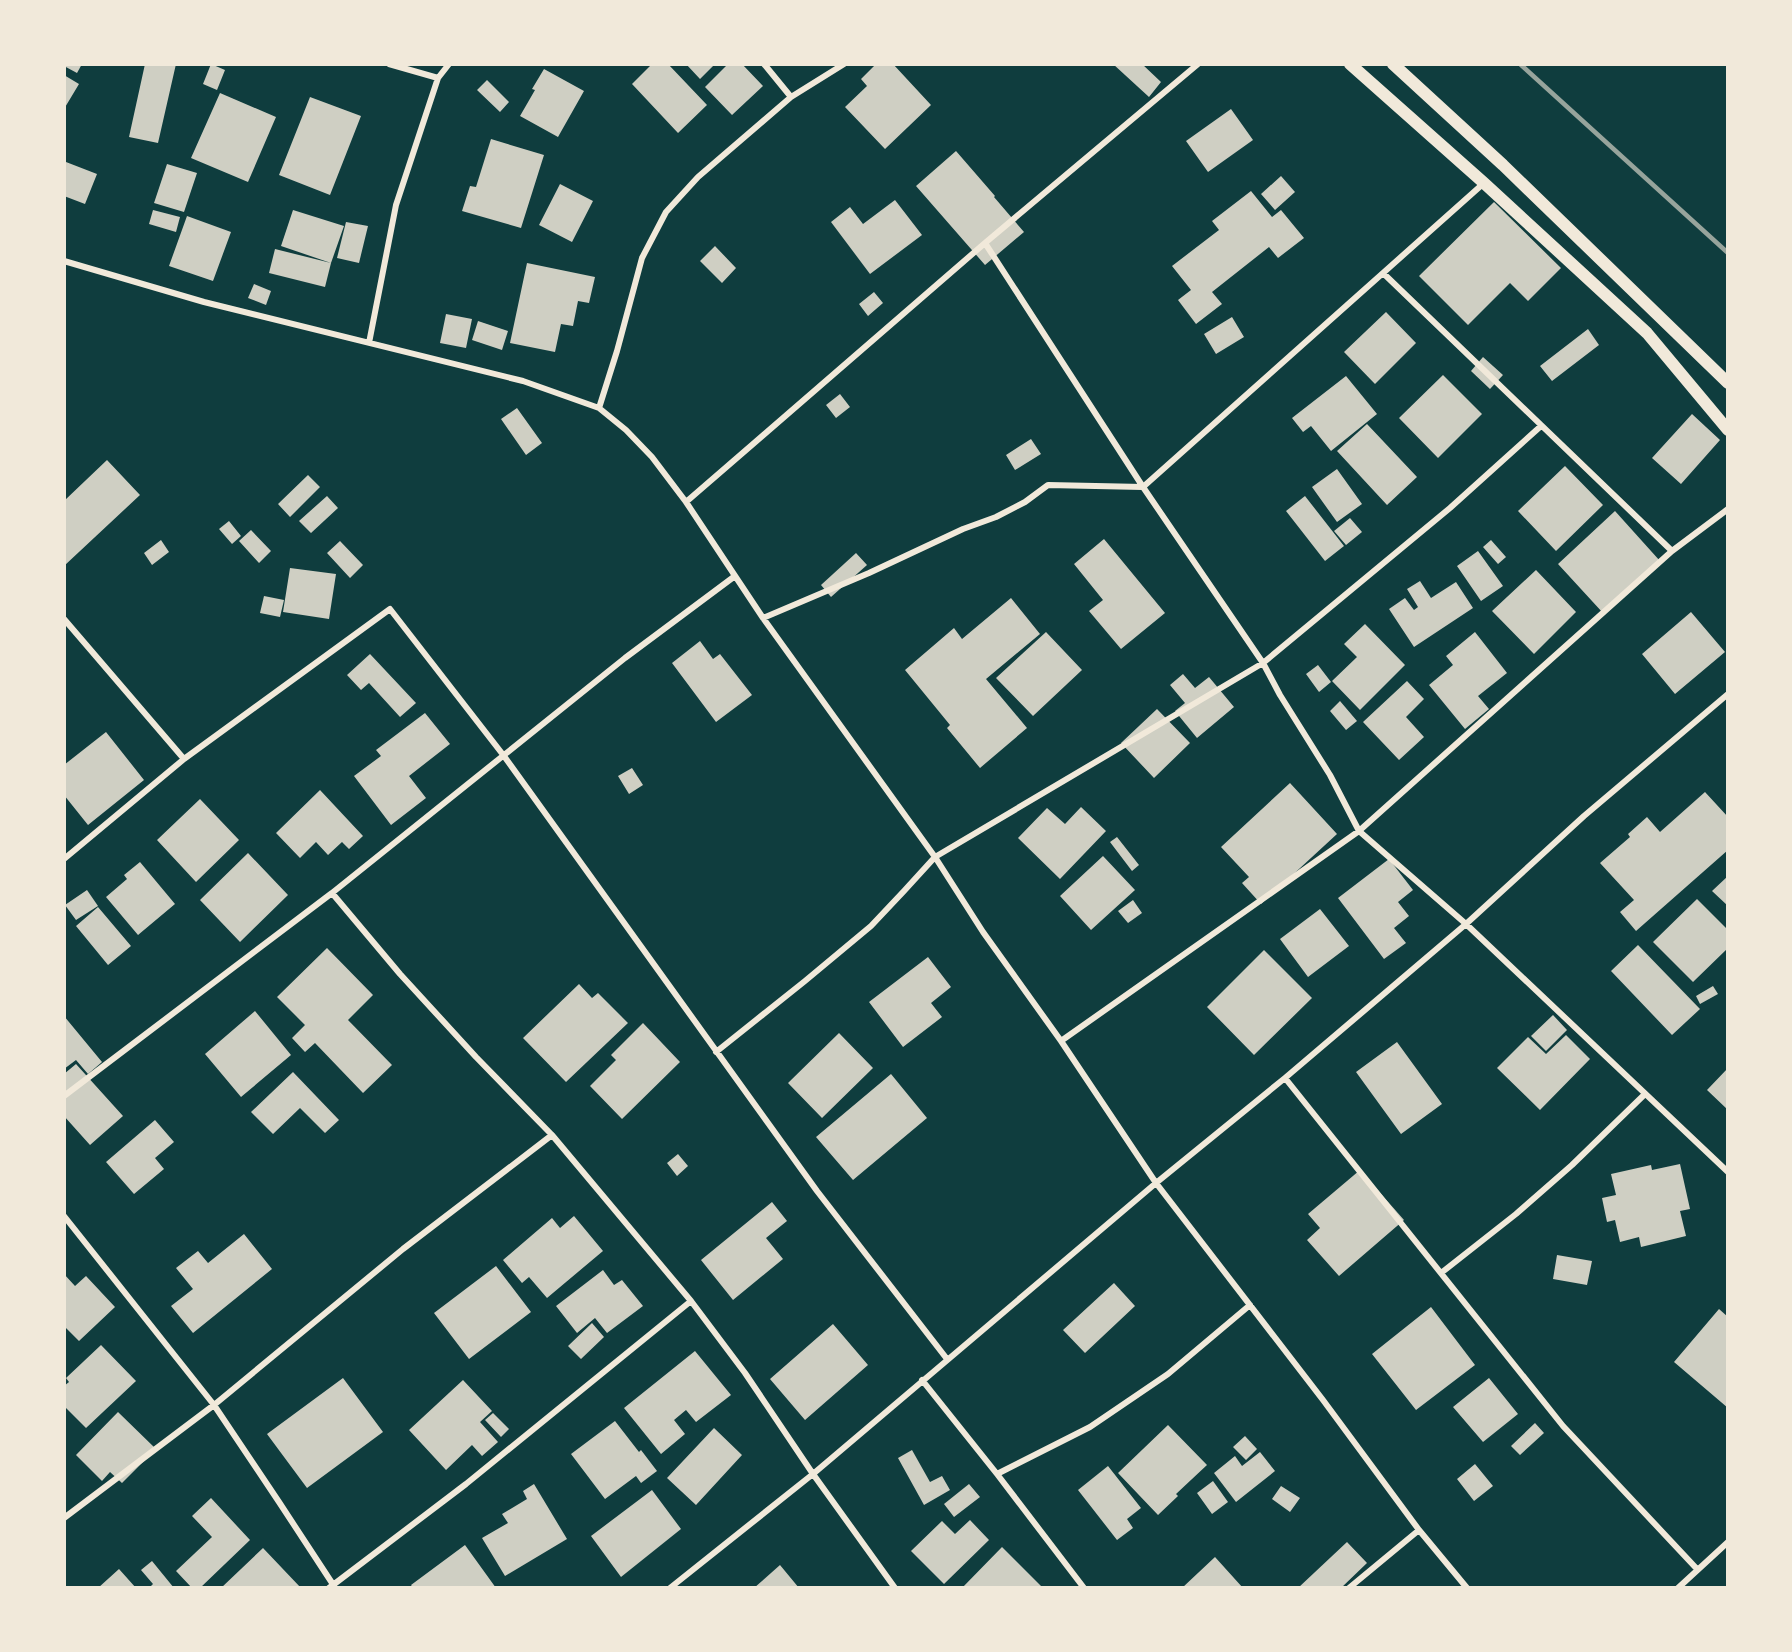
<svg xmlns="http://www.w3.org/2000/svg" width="1792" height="1652" font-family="Raleway,sans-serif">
	<rect width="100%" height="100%" fill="#0f3d3e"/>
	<path fill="#cfcfc3" d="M64,64H82L77,73L64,66Z
		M145,64H176L158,143L129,137Z
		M211,64L225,70L217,90L203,84Z
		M652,64H668L707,105L678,133L632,84Z
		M686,64H715L700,79Z
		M728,64H742L763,86L732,115L705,87Z
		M876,64H893L931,105L885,149L845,107L867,86L861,79Z
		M1113,64H1142L1161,82L1149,97Z
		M544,69L584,91L558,137L520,116L535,90L532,89Z
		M64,75L79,84L64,109Z
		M487,80L509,102L500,112L477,90Z
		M220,93L276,117L248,182L191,158Z
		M310,97L361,116L330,195L279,175Z
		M1231,109L1253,140L1208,172L1186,141Z
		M491,139L544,155L521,228L462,211L470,186L476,187Z
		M956,151L995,196L994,197L1024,232L985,265L916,186Z
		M66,162L97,174L85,204L64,196Z
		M167,164L197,173L184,212L154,203Z
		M1281,176L1295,192L1275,210L1261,194Z
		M560,184L593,201L572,242L539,225Z
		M1251,191L1272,217L1281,210L1304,238L1278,258L1269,247L1212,292L1222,304L1196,324L1178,300L1191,290L1172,266L1219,230L1212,221Z
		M895,200L922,235L870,274L831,222L850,207L863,224Z
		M1494,202L1561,268L1528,301L1510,283L1468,325L1419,276Z
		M153,210L180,217L176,232L149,224Z
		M293,210L344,226L331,263L281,246Z
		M187,216L231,232L213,281L169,266Z
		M346,222L368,226L359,263L337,258Z
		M715,246L736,268L722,283L700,261Z
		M275,249L331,263L325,287L269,273Z
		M527,263L595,277L589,303L578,301L573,326L561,324L555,352L510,343Z
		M254,284L271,291L266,305L248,298Z
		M874,292L883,303L868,316L859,304Z
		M1386,312L1416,343L1375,384L1344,352Z
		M446,314L472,319L466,348L440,343Z
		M1232,317L1244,337L1216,354L1204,334Z
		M478,321L508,331L502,350L472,340Z
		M1588,329L1599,345L1552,381L1540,366Z
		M1483,357L1503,375L1490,389L1471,371Z
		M1443,375L1482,414L1438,458L1399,418Z
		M1346,376L1377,414L1331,451L1311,426L1303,432L1292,418Z
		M840,394L850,407L836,418L826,405Z
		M517,408L542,443L526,455L501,419Z
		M1692,414L1720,440L1681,484L1652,458Z
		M1367,424L1417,477L1387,505L1337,451Z
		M1031,439L1041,454L1015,470L1006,455Z
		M107,460L140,495L64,566V501Z
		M1565,466L1603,505L1556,551L1518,511Z
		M1337,469L1362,504L1337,522L1312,487Z
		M308,475L320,487L290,517L278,504Z
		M327,496L338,508L311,533L299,521Z
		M1305,496L1344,546L1325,561L1286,511Z
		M1615,511L1660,561L1603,613L1558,564Z
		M1350,518L1362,532L1346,545L1334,531Z
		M229,521L241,536L232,544L219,529Z
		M251,530L271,551L259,563L239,541Z
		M1104,539L1165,613L1121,649L1089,611L1103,600L1074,564Z
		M161,540L169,552L152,565L144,553Z
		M1491,540L1506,557L1498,564L1483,547Z
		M340,541L363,565L350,578L327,553Z
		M1478,551L1503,586L1481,601L1457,566Z
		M856,553L867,565L831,597L821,585Z
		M290,568L336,574L329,619L283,612Z
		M1536,570L1576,612L1534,654L1492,611Z
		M1420,581L1431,598L1456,582L1473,608L1414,647L1389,609L1405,598L1414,610L1418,607L1407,589Z
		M264,596L284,600L280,617L260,613Z
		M1011,598L1040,634L986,679L1027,728L980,768L947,728L950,725L905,670L954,628L962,639Z
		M1691,612L1725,652L1675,694L1642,654Z
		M1365,624L1405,665L1360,710L1332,681L1357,657L1344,644Z
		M1046,632L1082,670L1033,716L996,678Z
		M1475,632L1507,673L1478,696L1489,709L1465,729L1429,685L1453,665L1446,656Z
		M700,641L713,659L720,654L752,695L716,722L672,663Z
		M370,654L416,703L400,717L369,683L361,690L347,675Z
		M1318,665L1331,682L1319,692L1306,674Z
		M1183,674L1195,688L1209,677L1234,707L1197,738L1175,711L1185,703L1170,685Z
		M1407,681L1424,699L1406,717L1424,737L1399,760L1363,722Z
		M1340,701L1357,721L1346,730L1330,711Z
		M1157,709L1190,743L1154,778L1121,743Z
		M425,713L450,744L409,776L426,798L391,825L354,776L381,756L376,750Z
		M106,732L144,780L88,825L64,795V765Z
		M632,768L643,785L629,794L618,776Z
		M1290,783L1337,834L1261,904L1242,883L1249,877L1221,847Z
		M320,790L363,836L349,849L342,842L328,855L316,842L300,858L276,833Z
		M1705,792L1728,817V850L1636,931L1620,912L1634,900L1600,863L1630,837L1628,834L1647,817L1660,832Z
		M200,799L239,840L196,882L157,840Z
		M1081,807L1106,831L1060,879L1018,838L1047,808L1065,824Z
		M1117,837L1139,865L1132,871L1110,842Z
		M248,853L288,895L240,942L200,900Z
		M1103,856L1135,890L1091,930L1060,896Z
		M1389,859L1413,890L1398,902L1409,916L1394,928L1406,943L1384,959L1338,898Z
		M140,862L175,904L138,935L106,897L127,879L124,875Z
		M1728,876V906L1712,891Z
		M87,890L98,906L76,920L65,905Z
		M1697,899L1728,930V948L1693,982L1653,942Z
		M1133,900L1142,913L1128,923L1118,911Z
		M98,907L131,946L108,965L76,926Z
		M1320,909L1349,946L1308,977L1280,939Z
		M1638,945L1700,1009L1672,1035L1611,971Z
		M327,948L373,995L348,1020L392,1065L363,1093L315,1043L305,1052L292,1038L305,1025L277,997Z
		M1264,950L1312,998L1254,1055L1207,1007Z
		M928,957L951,987L931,1003L942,1017L903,1047L869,1002Z
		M579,984L592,998L598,993L628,1023L566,1082L523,1038Z
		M1713,986L1718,994L1700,1004L1696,996Z
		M255,1011L291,1055L241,1097L205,1054Z
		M1553,1015L1567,1030L1546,1051L1531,1036Z
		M64,1016L102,1062L88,1074L76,1060L64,1069Z
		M643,1023L680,1062L622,1119L590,1086L616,1060L611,1055Z
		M839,1033L873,1068L822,1118L788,1083Z
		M1566,1035L1590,1059L1540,1110L1497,1068L1528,1037L1546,1054Z
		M1397,1042L1442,1104L1401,1134L1356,1072Z
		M76,1064L123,1116L90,1145L64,1116V1074Z
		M1728,1068V1110L1707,1090Z
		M293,1072L339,1120L325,1133L300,1108L273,1134L251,1112Z
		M891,1074L927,1118L853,1180L816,1137Z
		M155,1120L174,1142L155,1158L164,1169L134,1194L106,1162Z
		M678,1154L688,1166L677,1176L667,1163Z
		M1680,1164L1690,1209L1680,1211L1686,1236L1641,1247L1639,1237L1620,1242L1615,1220L1607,1222L1602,1198L1616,1195L1611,1174L1651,1165L1652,1170Z
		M1360,1170L1404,1220L1339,1276L1307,1240L1320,1228L1308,1214Z
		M772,1202L787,1221L766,1238L783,1259L733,1300L701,1260Z
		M574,1216L603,1251L547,1298L529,1277L522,1283L503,1260L552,1218L560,1228Z
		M244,1234L272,1269L193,1333L171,1306L193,1289L176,1268L198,1251L208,1263Z
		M1557,1255L1592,1261L1587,1285L1553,1279Z
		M496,1266L531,1312L469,1359L434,1313Z
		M603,1270L614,1285L622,1280L643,1306L607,1333L595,1318L577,1333L556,1306Z
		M64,1274L75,1286L86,1276L115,1307L79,1341L64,1326Z
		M1114,1283L1135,1306L1085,1353L1063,1330Z
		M1431,1307L1475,1365L1416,1410L1372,1354Z
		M1719,1309L1728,1317V1408L1674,1362Z
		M592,1323L604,1337L581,1359L568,1346Z
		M833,1324L868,1365L805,1420L770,1379Z
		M101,1345L136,1381L86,1428L64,1406V1386L69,1382L66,1378Z
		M695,1351L731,1395L696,1422L686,1410L674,1420L685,1434L661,1454L624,1408Z
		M343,1378L383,1432L307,1488L267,1434Z
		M1489,1378L1518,1414L1483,1442L1453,1407Z
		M463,1380L492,1411L480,1422L498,1442L482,1456L472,1445L446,1470L409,1430Z
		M118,1412L156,1449L122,1483L110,1472L102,1481L76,1455Z
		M493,1413L509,1429L501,1437L485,1420Z
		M615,1421L639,1452L641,1450L657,1471L641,1483L636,1476L605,1499L571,1454Z
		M1535,1423L1544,1433L1520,1455L1511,1446Z
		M1168,1425L1207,1465L1176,1494L1178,1496L1158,1515L1118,1473Z
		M714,1428L742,1455L696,1505L667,1478Z
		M1245,1436L1257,1449L1246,1460L1233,1447Z
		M912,1450L930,1482L942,1476L950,1490L924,1505L898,1458Z
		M1260,1452L1275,1471L1236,1502L1214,1473L1235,1456L1242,1466Z
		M1475,1464L1493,1486L1474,1501L1457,1479Z
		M1108,1466L1141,1508L1127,1519L1133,1528L1117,1540L1078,1490Z
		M1213,1481L1228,1502L1212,1514L1197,1493Z
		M534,1484L567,1539L505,1576L482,1538L508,1523L502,1514L527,1499L523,1491Z
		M969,1484L980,1497L954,1517L944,1504Z
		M1281,1486L1300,1498L1290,1512L1272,1499Z
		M652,1490L681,1529L621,1577L591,1536Z
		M211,1498L250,1540L200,1588H192L176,1571L212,1537L192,1516Z
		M970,1520L989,1540L944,1584L911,1551L942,1521L955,1534Z
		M1347,1542L1367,1563L1341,1588H1298Z
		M465,1545L496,1588H413L411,1585Z
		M1002,1547L1043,1588H962Z
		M263,1548L301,1588H221Z
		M1215,1557L1243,1588H1182Z
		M152,1561L174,1588H149L153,1584L141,1570Z
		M780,1565L799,1588H754Z
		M119,1569L136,1588H98Z"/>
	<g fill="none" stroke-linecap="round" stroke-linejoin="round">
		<path stroke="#f1e9da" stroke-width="6" d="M389,64L438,78
			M764,64L791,97
			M985,243L1143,487L1263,663L1280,695L1330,775L1359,831L1466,924L1728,1172
			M64,261L204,302L523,381L599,408L626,430L652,457L686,502L763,618L935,857L983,932L1061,1041L1156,1183L1323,1400L1419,1530L1467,1588
			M1383,273L1672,551
			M369,343L396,205L438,78L449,64
			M599,408L617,351L642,258L666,212L698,177L791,97L844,64
			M686,502L985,243L1198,64
			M763,618L869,573L963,529L996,517L1025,502L1048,485L1143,487L1484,183
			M64,619L184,759
			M64,859L184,759L390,609L504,756L817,1191L947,1359
			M332,893L400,974L476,1057L552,1135L691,1301L745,1373L813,1474L895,1588
			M1061,1041L1359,831L1672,551L1728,509
			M716,1052L805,981L871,926L904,891L935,857L1263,663L1450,508L1541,426
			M1285,1078L1563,1426L1697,1569
			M64,1096L332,893L625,658L735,576
			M64,1216L214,1405L279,1502L334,1586
			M1441,1273L1516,1214L1572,1165L1645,1094
			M922,1380L997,1474L1084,1588
			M997,1474L1090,1427L1168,1374L1250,1305
			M64,1518L214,1405L403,1249L552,1135
			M329,1588L466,1484L691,1301
			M670,1588L813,1474L1156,1183L1285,1078L1466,924L1584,816L1728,694
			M1349,1588L1419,1530
			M1678,1588L1728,1542"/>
		<path stroke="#f1e9da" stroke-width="12" d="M1350,64L1484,183L1647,333L1728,430
			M1393,64L1503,165L1728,383"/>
		<path stroke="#97a49c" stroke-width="4.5" d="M1520,64L1728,253"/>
	</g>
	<rect width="1792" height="1652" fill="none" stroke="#f1e9da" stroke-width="132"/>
</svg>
